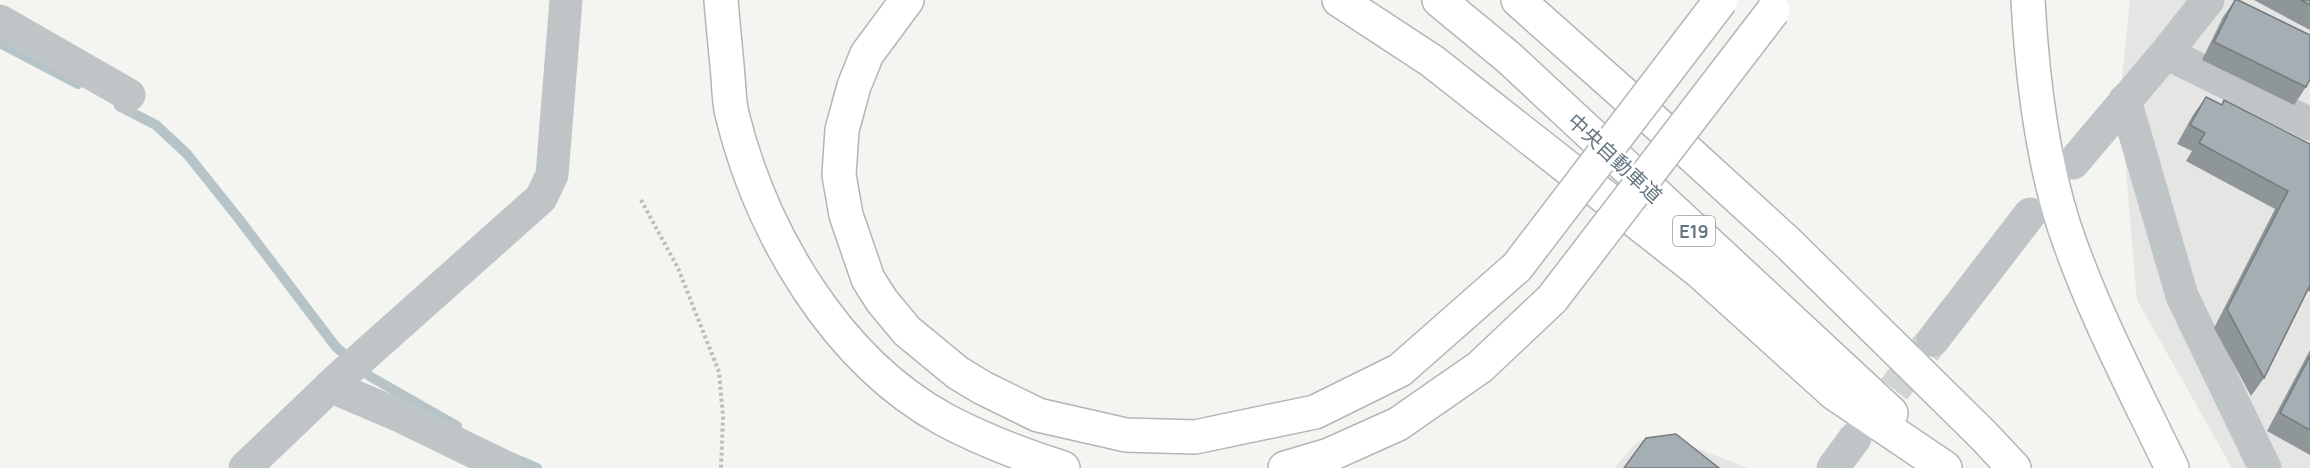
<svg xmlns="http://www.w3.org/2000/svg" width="2310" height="468" font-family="Manrope,'Noto Sans JP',sans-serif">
	<rect width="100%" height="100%" fill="#f4f4f0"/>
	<path fill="#e5e5e3" d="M2130,0H2310V468H2232L2137,300L2120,97Z
		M1662,435L1748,468H1614L1638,441Z"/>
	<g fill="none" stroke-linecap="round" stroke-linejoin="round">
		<path stroke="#b6c4c7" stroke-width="10" d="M0,43L78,84
			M119,106L156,125L187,154L239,219L336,347L371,377L457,426
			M509,456L537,468"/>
		<path stroke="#d0d4d4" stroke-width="33" stroke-dasharray="33 16" stroke-linecap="butt" d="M1864,428L1930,343"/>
		<defs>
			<path id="highway" d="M721,0C723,26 726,52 728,77C729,89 729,102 732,114C761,232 835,360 945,420C983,440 1022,455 1063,468
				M907,0L867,54L854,86L842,130L839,175L846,215L868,279L882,301L907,331L958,373L983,388L1038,415L1126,435L1195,437L1315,412L1400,370L1517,267
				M1339,0L1432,61L1699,271L1834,393L1945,468
				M1439,0L1508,57L1891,413
				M1518,0L1662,128L1787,242L1983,435L2014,468
				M2028,0C2032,75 2041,154 2064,226C2092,310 2134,389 2172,468
				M1285,468L1329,455L1398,424L1480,367L1552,299"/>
		</defs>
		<use href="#highway" stroke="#b2b6b8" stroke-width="36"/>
		<path stroke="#bbbdbf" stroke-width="4" stroke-dasharray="3 3" stroke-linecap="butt" d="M641,200L678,268L719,372L723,417L721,468"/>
		<path stroke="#bfc4c6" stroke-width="33" d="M0,21L129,95
			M2166,53L2208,0
			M2125,100L2182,296L2265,468
			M2073,163L2166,53L2310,124
			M1933,340L2030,214
			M330,386L398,415L507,468
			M245,468L339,378L541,198L552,175L566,0
			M1833,468L1855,438"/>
		<use href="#highway" stroke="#fff" stroke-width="33"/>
		<defs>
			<path id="highway-bridge" d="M1517,267L1721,0
				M1552,299L1773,11"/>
		</defs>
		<use href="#highway-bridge" stroke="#b2b6b8" stroke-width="36" stroke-linecap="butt"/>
		<use href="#highway-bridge" stroke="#fff" stroke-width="33"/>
	</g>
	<path fill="#8e969a" d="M2235,0L2306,87L2294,105L2202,60L2223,17Z
		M2254,0H2310V30Z
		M2206,97L2221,105L2224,100L2310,144V292L2307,290L2264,378L2251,396L2214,328L2275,209L2186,161L2192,151L2177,144L2193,115Z
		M2310,350V455L2267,431Z"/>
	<path fill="#a5afb3" stroke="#747a7d" stroke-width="1.5" d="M2235,0H2238L2310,35V79L2306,87L2214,42Z
		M2301,0H2310V5Z
		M2206,97L2222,105L2224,100L2310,144V285L2264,378L2227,309L2288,191L2199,143L2205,133L2190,125Z
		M2310,356V430L2280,413Z
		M1676,434L1719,468H1624L1646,438Z"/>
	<g text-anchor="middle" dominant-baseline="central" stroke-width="6" stroke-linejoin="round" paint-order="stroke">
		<rect fill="#fff" stroke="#929fa7" stroke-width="1.5" x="1673" y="216" width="42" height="30" rx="4.5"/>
		<g font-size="18" font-weight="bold" fill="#637681">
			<text x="1694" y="231">E19</text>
		</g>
		<g font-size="20" fill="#637681" stroke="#fff">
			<text transform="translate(1615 158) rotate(43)">中央自動車道</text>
		</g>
	</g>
</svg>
